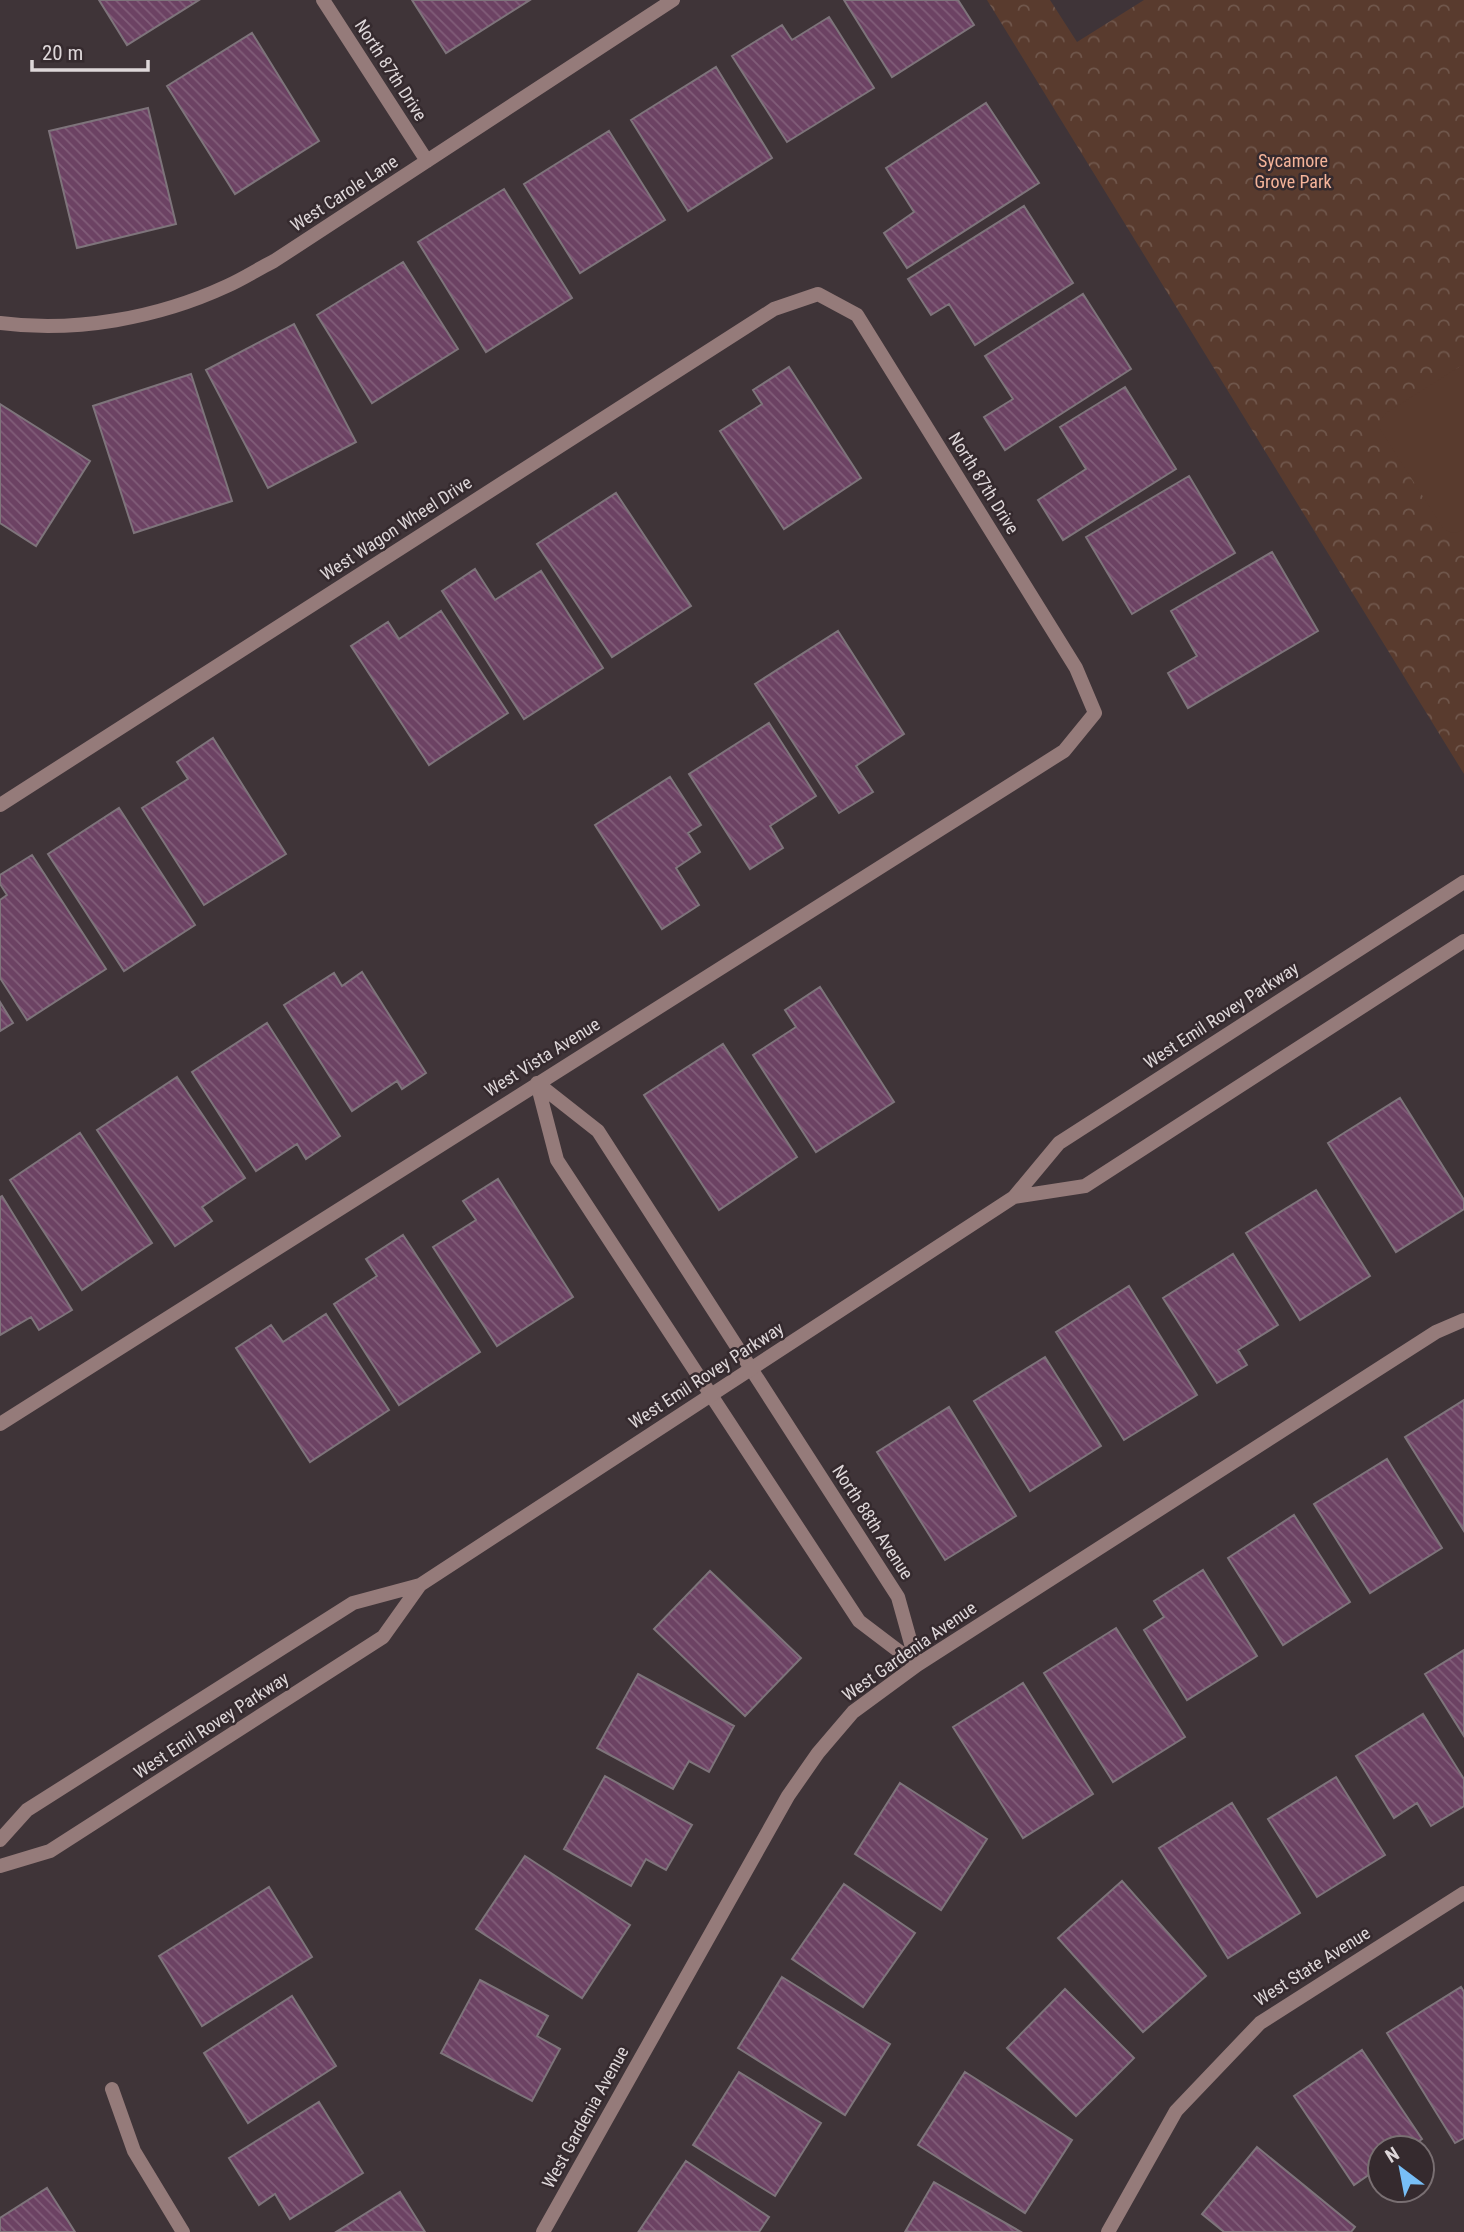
<svg xmlns="http://www.w3.org/2000/svg" width="1464" height="2232" font-family="'Roboto Condensed',sans-serif">
	<defs>
		<pattern id="park-crowns" width="20" height="18" patternUnits="userSpaceOnUse" patternTransform="scale(1.75)"><rect width="20" height="18" fill="#593b2e"/><path d="M2 6a3 3 0 1 1 6 0M12 15a3 3 0 1 1 6 0" fill="none" stroke="#70574c"/></pattern>
		<pattern id="building-back-hatch" width="6" height="6" patternUnits="userSpaceOnUse" patternTransform="scale(1.75)"><rect width="6" height="6" fill="#6c4263"/><path d="M-1 5l2 2M0 0l6 6M5-1l2 2" fill="none" stroke="#815d79"/></pattern>
	</defs>
	<rect width="100%" height="100%" fill="#3f3438"/>
	<path fill="url(#park-crowns)" d="M987,0H1050L1077,42L1144,0H1464V774Z"/>
	<path fill="#593b2e" d="M1464,364V529C1456,534 1451,534 1443,528L1380,429V421L1386,413Z"/>
	<path fill="url(#building-back-hatch)" stroke="#7e747b" stroke-width="2" d="M99,0H199L127,45Z
		M412,0H530L446,53Z
		M844,0H958L974,25L892,77Z
		M829,17L874,88L787,142L732,56L782,25L792,40Z
		M252,33L319,141L235,194L167,86Z
		M716,67L772,158L688,211L631,120Z
		M986,103L1039,183L907,268L884,233L914,212L886,168Z
		M148,108L176,224L77,248L49,131Z
		M609,131L665,220L580,273L524,184Z
		M504,189L572,298L486,352L418,242Z
		M1024,206L1073,283L975,345L949,304L931,315L908,279Z
		M403,262L458,349L372,403L317,315Z
		M1083,294L1131,369L1005,450L984,417L1013,399L985,356Z
		M294,324L356,442L268,488L206,370Z
		M789,367L861,478L784,529L720,431L762,404L753,390Z
		M191,374L232,501L134,533L93,406Z
		M1125,387L1176,469L1063,540L1038,500L1086,469L1060,427Z
		M0,404L90,461L36,546L0,523Z
		M1189,476L1235,553L1132,614L1086,537Z
		M616,493L691,606L612,657L537,544Z
		M1272,552L1318,631L1188,708L1168,673L1197,656L1171,611Z
		M475,569L495,600L541,571L603,668L524,719L442,591Z
		M441,611L508,713L429,765L351,646L388,622L399,639Z
		M838,631L904,734L856,766L873,792L839,813L755,684Z
		M769,723L816,796L770,826L783,848L750,869L689,774Z
		M213,738L286,854L204,905L142,808L188,779L177,762Z
		M670,777L701,825L688,833L700,852L676,868L699,905L662,929L595,825Z
		M119,808L195,925L124,971L48,854Z
		M32,855L106,969L27,1020L0,978V900L7,895L0,884V875Z
		M362,972L426,1073L402,1089L397,1081L352,1111L284,1005L334,973L342,986Z
		M820,987L894,1102L816,1152L753,1055L796,1027L785,1010Z
		M0,1002L13,1023L0,1031Z
		M267,1023L340,1136L306,1159L297,1144L256,1171L192,1072Z
		M723,1044L797,1157L719,1210L644,1095Z
		M177,1077L245,1178L202,1207L212,1221L175,1246L97,1130Z
		M1400,1098L1464,1200V1209L1396,1252L1328,1143Z
		M80,1133L152,1243L82,1290L10,1180Z
		M498,1179L573,1297L497,1346L433,1247L476,1220L463,1201Z
		M1316,1190L1370,1276L1300,1320L1246,1233Z
		M2,1196L72,1310L39,1330L31,1317L0,1335V1197Z
		M403,1235L480,1352L399,1405L334,1304L377,1276L366,1259Z
		M1233,1254L1278,1325L1238,1350L1247,1365L1217,1383L1163,1298Z
		M1129,1286L1197,1395L1124,1440L1056,1332Z
		M326,1314L389,1410L310,1462L236,1348L271,1325L283,1342Z
		M1045,1357L1101,1446L1030,1491L974,1401Z
		M1464,1400V1531L1405,1437Z
		M949,1407L1016,1516L945,1560L877,1452Z
		M1387,1459L1442,1548L1370,1593L1314,1504Z
		M1294,1515L1350,1602L1283,1645L1228,1558Z
		M1203,1570L1257,1656L1187,1700L1144,1630L1164,1617L1154,1601Z
		M710,1571L801,1658L745,1716L654,1629Z
		M1116,1628L1185,1737L1113,1782L1044,1673Z
		M1464,1650V1736L1425,1674Z
		M638,1674L734,1726L709,1772L689,1761L673,1789L597,1748Z
		M1023,1683L1093,1794L1023,1838L953,1727Z
		M1423,1714L1464,1779V1806L1431,1826L1417,1803L1394,1818L1356,1756Z
		M605,1776L692,1825L666,1870L646,1859L631,1886L564,1849Z
		M1336,1777L1385,1855L1317,1897L1268,1819Z
		M900,1783L987,1839L941,1910L855,1854Z
		M1232,1803L1300,1913L1228,1958L1159,1848Z
		M525,1856L630,1925L582,1998L476,1929Z
		M1122,1881L1206,1976L1143,2032L1058,1938Z
		M844,1884L915,1933L863,2007L792,1959Z
		M269,1887L312,1957L202,2026L159,1956Z
		M782,1977L890,2044L845,2115L738,2048Z
		M480,1980L548,2016L537,2036L560,2049L532,2101L441,2053Z
		M1461,1987L1464,1992V2138L1455,2143L1387,2033Z
		M1065,1989L1134,2058L1076,2116L1007,2048Z
		M292,1996L336,2066L248,2123L204,2053Z
		M1362,2050L1422,2139L1409,2148H1380V2167L1354,2185L1294,2096Z
		M739,2072L821,2123L775,2196L693,2145Z
		M965,2072L1072,2140L1025,2213L918,2145Z
		M319,2102L363,2173L290,2219L275,2194L259,2205L229,2158Z
		M1257,2147L1355,2227L1351,2232H1224L1202,2214Z
		M686,2161L769,2217L759,2232L639,2231Z
		M934,2182L1021,2232H905Z
		M47,2188L75,2232H0V2218Z
		M400,2192L425,2232H336Z"/>
	<g fill="none" stroke-linecap="round" stroke-linejoin="round">
		<path stroke="#957b7a" stroke-width="14" d="M323,0L427,161
			M0,323C75,333 158,318 227,286C243,279 258,269 274,261L673,0
			M0,805L774,309L818,294L857,315L1076,668L1095,713L1064,751L0,1424
			M537,1083L557,1160L859,1621L917,1665
			M537,1083L598,1131L898,1597L917,1665
			M112,2089L134,2151L183,2232
			M543,2232L788,1796L818,1753L853,1712L917,1665L1436,1332L1464,1320
			M1108,2232L1176,2111L1260,2023L1464,1893"/>
		<path stroke="#957b7a" stroke-width="14" d="M1014,1197L1085,1186L1464,941
			M0,1840L27,1810L353,1603L420,1585L1014,1197L1059,1143L1464,882
			M0,1866L50,1851L383,1637L420,1585"/>
	</g>
	<g text-anchor="middle" dominant-baseline="central" stroke-width="5" stroke-linejoin="round" paint-order="stroke">
		<g font-size="18" fill="#ded7d9" stroke="#352a2e">
			<text transform="translate(391 70) rotate(57)">North 87th Drive</text>
			<text transform="translate(344 193) rotate(-33)">West Carole Lane</text>
			<text transform="translate(984 483) rotate(58)">North 87th Drive</text>
			<text transform="translate(396 528) rotate(-33)">West Wagon Wheel Drive</text>
			<text transform="translate(1221 1015) rotate(-33)">West Emil Rovey Parkway</text>
			<text transform="translate(542 1057) rotate(-32)">West Vista Avenue</text>
			<text transform="translate(706 1375) rotate(-33)">West Emil Rovey Parkway</text>
			<text transform="translate(873 1522) rotate(57)">North 88th Avenue</text>
			<text transform="translate(909 1651) rotate(-35)">West Gardenia Avenue</text>
			<text transform="translate(211 1725) rotate(-33)">West Emil Rovey Parkway</text>
			<text transform="translate(1312 1966) rotate(-32)">West State Avenue</text>
			<text transform="translate(585 2117) rotate(-61)">West Gardenia Avenue</text>
		</g>
		<g font-size="18" fill="#f5b49a" stroke="#352a2e">
			<text x="1293" y="160">Sycamore<tspan x="1293" dy="21">Grove Park</tspan></text>
		</g>
	</g>
	<g transform="translate(1401 2169) rotate(328)"><circle r="33" fill="#352a2e" stroke="#796f72" stroke-width="2"/>
	<path d="M0-5L12 26L0 18L-12 26Z" fill="#78bff7"/>
	<text y="-10" font-size="19" font-weight="bold" text-anchor="middle" fill="#ded7d9">N</text>
	</g>
	<path d="M32 60v10h116v-10" fill="none" stroke="#ded7d9" stroke-width="3.5"/>
	<text x="42" y="60" font-size="21" fill="#ded7d9" stroke="#352a2e" stroke-width="5" paint-order="stroke">20 m</text>
</svg>
